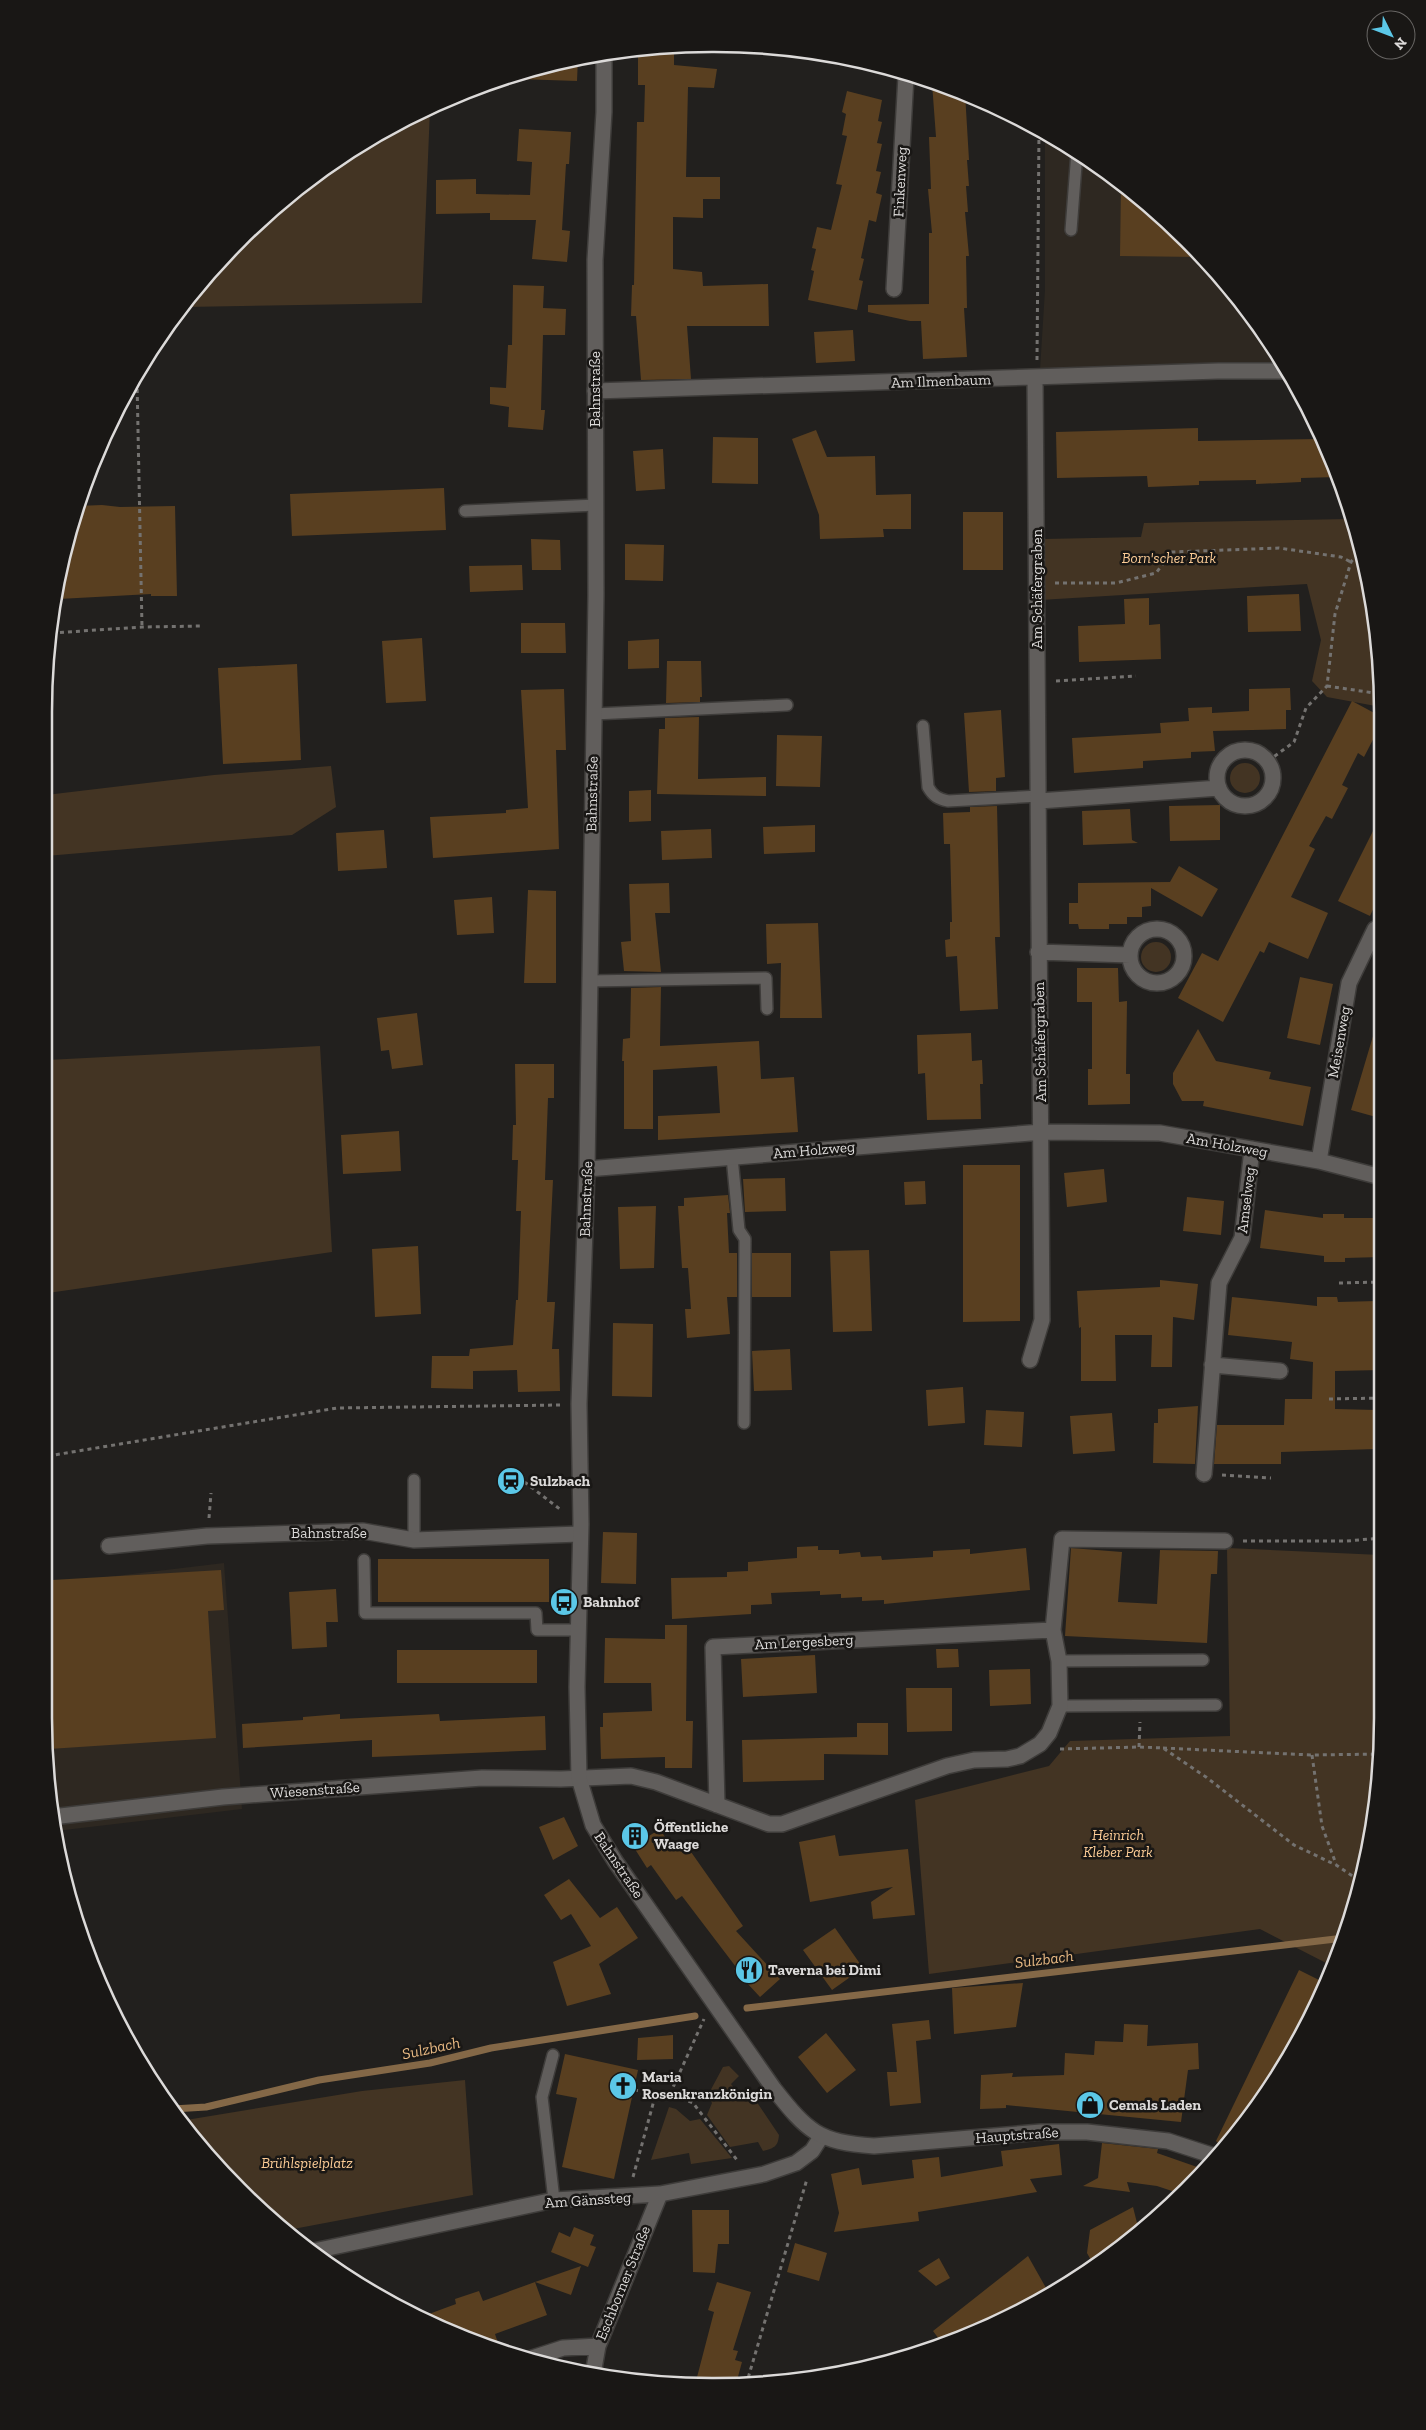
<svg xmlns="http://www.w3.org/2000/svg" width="1426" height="2430" font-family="'Zilla Slab',serif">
	<rect width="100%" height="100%" fill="#22201e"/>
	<path fill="#2e2821" d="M1045,135L1085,156L1186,240L1280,362L1040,370L1045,290Z
		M224,1563L242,1809L56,1831L50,1805L49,1584Z"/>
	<path fill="#433423" d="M430,109L422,303L185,307L240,240L341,157Z
		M1349,509L1381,669V707L1327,697L1312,681L1321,640L1307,584L1040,600L1045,539L1141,537L1144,523L1349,519Z
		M1230 778a15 15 0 1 1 30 0a15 15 0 1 1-30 0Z
		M331,766L336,807L292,835L46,856V795L214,775Z
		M1141 957a15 15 0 1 1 30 0a15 15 0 1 1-30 0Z
		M320,1046L332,1252L48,1293L47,1060Z
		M1227,1548L1381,1555V1761L1347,1932L1330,1965L1260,1929L929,1974L915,1800L1049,1766L1070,1741L1230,1736Z
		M729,2066L739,2076L731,2084L742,2098L750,2092L779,2135C778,2147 774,2148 763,2151L758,2142L730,2147L707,2115L712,2103L708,2095L723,2067Z
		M465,2080L473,2195L288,2230L240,2190L180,2121L362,2091Z
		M669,2107L676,2109L690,2121L700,2119L732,2158L691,2164L689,2153L651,2160Z"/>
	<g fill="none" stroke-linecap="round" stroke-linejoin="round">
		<path stroke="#846847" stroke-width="7" d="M747,2008L1344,1938
			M173,2109L206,2107L319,2080L430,2063L491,2048L695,2016"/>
	</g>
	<path fill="#593f20" d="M638,51L674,52V65L717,69L714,88L688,87L686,177H720V199H703V218L673,217V269L702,272L703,286L768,284L769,326H687L691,379L641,380L636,316H631L632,285H634L637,122H644L645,85H638Z
		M578,58L577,81L518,79V76Z
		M932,83L965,93L969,160H967L969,186H966L968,212H965L969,256H966L967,308H964L967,357L923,359L921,321H910L868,312V305L929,304V233H932L928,189H931L929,137H936Z
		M847,91L882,100L878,121L882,122L877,143L882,144L876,171L881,172L876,193L882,195L876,222L869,220L861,258L864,259L859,280L863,281L857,310L808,300L814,271L811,270L816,249L812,248L817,227L831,230L842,185L836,184L847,136L842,135L846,114L842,112Z
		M519,129L571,132L569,164H566L562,230L570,231L567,262L532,259L536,220H490V213L436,214V180L476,179V194L530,195L532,162L517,161Z
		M1121,186L1186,240L1200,257L1120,256Z
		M513,285L544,286L543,308L566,309L565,335H543L541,410H545L543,430L508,427L509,407L490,404V387L506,388L508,345H512Z
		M853,330L855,361L816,363L814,332Z
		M1198,428V441L1320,439L1337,477L1301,478V482L1256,484V480L1199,481V485L1148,487L1147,476L1057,478L1056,432Z
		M816,430L827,457L875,456L876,495L911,494V529H883L884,537L820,539L819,515L792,439Z
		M713,437L758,438V484L712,483Z
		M663,449L665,489L636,491L633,451Z
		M444,488L446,530L292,536L290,494Z
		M102,505L120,507L175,506L177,596H151V594L59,599L78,506Z
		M963,512H1003V570H963Z
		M531,539L560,540L561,570H532Z
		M625,544L664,545L663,581L625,580Z
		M522,565L523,590L470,592L469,566Z
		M1299,594L1301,631L1248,632L1247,596Z
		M1149,598V625L1160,624L1161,659L1079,662L1078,626L1125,624L1124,599Z
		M521,623H565L566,653H521Z
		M422,638L426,701L386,703L382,641Z
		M659,639V668L628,669V641Z
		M667,661H701L702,697H700V702L666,703Z
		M297,664L301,760L223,764L218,668Z
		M1290,688L1291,710H1286V729L1213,731L1215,751L1191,752V758L1143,761V768L1074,773L1072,738L1161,733L1160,723L1189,721L1188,708L1212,707V713L1249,711V689Z
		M564,689L566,750H556L559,849L433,858L430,817L506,813V810L528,808L521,690Z
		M1352,701L1378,715L1374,723L1380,726L1364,757L1358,753L1342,785L1348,788L1332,819L1326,816L1309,846L1315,849L1291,897L1328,913L1308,959L1269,942L1264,953L1260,951L1223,1022L1178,998L1202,953L1218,961Z
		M1001,710L1005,777L996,778V791L969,792L964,713Z
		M699,717L698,779L766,777V796L657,794L659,729H665V718Z
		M777,735L822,736L820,787L776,786Z
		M651,790V821L629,822V791Z
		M1220,805V840L1170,841L1169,806Z
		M997,806L1000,937H995L998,1009L960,1011L957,956L946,957L945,940L950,939V922H952L950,844H944L943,813L970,812V807Z
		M1130,809L1132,840L1138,843L1083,845L1082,811Z
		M1381,815V892L1370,916L1338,901Z
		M815,825V852L764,854L763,827Z
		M711,829L712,858L662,860L661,831Z
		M384,830L387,868L338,871L336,833Z
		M1179,866L1218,889L1202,917L1151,888V906L1142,907V917H1127V924H1109V929H1079L1078,924H1069V903H1078V883L1170,882Z
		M669,883L670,913H655L661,972L624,971L621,942L631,941L629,884Z
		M528,890L556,891V983H524Z
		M492,897L494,933L457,935L454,900Z
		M818,923L822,1018H780L781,963L767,964L766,924Z
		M1077,968H1118L1119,1002L1127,1001L1126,1074H1130V1104L1088,1105V1069H1092V1002H1077Z
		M1300,977L1333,984L1320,1045L1287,1038Z
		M661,987L660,1046L759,1041L761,1079L794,1077L798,1132L658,1140V1116L720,1113L717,1066L653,1070V1129H624V1061H622L623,1039L630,1038L631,988Z
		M417,1013L423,1065L392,1069L389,1050L381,1051L377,1018Z
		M1376,1026L1381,1027V1102L1376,1117L1351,1110Z
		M1198,1029L1216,1061L1271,1072L1269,1079L1311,1087L1303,1126L1203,1106L1204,1101H1182L1173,1084V1073Z
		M971,1033L972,1061L982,1060L983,1084H980L981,1119L927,1120L925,1073L918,1074L917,1035Z
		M515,1064H554V1098H548L545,1180H553L547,1302H555L552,1349H559L560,1391L518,1392L517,1370L473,1371V1389L431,1388L432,1356H469L470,1349L513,1345L516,1300H518L521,1211H516L518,1160H512L513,1125H516Z
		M399,1131L401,1171L343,1174L341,1135Z
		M963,1165H1020V1321L963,1322Z
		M1104,1169L1107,1202L1067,1207L1064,1173Z
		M785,1178L786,1211L745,1212L743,1179Z
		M925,1181L926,1204L905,1205L904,1182Z
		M728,1195L730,1213H727L729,1253H737V1297H727L730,1334L687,1338L685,1309H691L688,1268H682L678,1206H684V1198Z
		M1187,1197L1224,1201L1221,1235L1183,1231Z
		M656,1206L654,1268L620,1269L618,1207Z
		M1265,1210L1323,1218V1214H1344V1218H1381V1257L1345,1258V1262H1324V1256L1260,1248Z
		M418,1246L421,1314L375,1317L372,1249Z
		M869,1250L872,1331L833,1332L830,1251Z
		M752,1253H791V1297H752Z
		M1160,1280L1198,1284L1194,1320L1173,1317L1172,1367H1151L1152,1335H1115L1116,1381H1081V1327L1079,1328L1077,1291L1160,1287Z
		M1232,1297L1317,1306V1297H1337L1338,1302L1377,1301L1381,1370L1335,1371V1409L1376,1410V1449L1281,1452V1464H1214L1217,1425H1284L1285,1399H1312L1313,1362L1290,1359L1292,1342L1228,1335Z
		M613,1323L653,1324L652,1397L612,1396Z
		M790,1349L792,1390L754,1391L752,1351Z
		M963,1387L965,1423L928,1426L926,1390Z
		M1198,1406L1195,1464L1153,1463L1154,1423H1158V1409Z
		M986,1410L1024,1412L1022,1447L984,1445Z
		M1112,1413L1115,1451L1073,1454L1070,1416Z
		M603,1532L637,1533L636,1584L601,1583Z
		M818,1546V1550H839V1554L860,1552L861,1557L881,1556L882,1560L933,1557V1551L970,1549V1554L1026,1548L1030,1590L884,1604V1600L862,1601V1597L841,1598V1594L820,1595V1591L771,1593L772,1604L751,1605V1614L672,1619L671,1578L727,1577V1572L748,1571V1562L797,1558V1547Z
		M1071,1548L1122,1552L1118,1602L1157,1604L1160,1550L1218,1551L1217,1574H1211L1207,1643L1065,1636Z
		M378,1559H549V1602H378Z
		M221,1570L224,1610L208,1611L216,1738L49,1749V1590H53L52,1580Z
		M336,1589L338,1622H326L327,1647L292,1649L289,1592Z
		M665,1625H687L686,1721H693L692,1768H665V1757L601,1759L600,1727H603V1713L652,1711L651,1683H604L605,1638L665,1639Z
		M936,1649H958L959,1667L937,1668Z
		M397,1650H537V1683H397Z
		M815,1655L817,1693L743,1697L741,1659Z
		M1030,1669L1031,1704L990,1706L989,1670Z
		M906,1688H952V1731L907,1732Z
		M340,1714V1719L439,1714L440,1721L545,1716L546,1750L372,1757V1740L243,1748L242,1724L303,1720V1717Z
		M857,1723H888V1755L824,1754V1780L743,1782L742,1740L857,1737Z
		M564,1817L578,1846L553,1860L539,1827Z
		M660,1829L673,1850L684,1842L743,1926L736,1931L780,1979L760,1997L734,1969L736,1967L682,1896L676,1900L651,1865L647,1868L633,1846Z
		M835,1835L839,1856L908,1849L915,1915L873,1919L871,1902L893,1887L810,1902L799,1842Z
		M569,1879L600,1918L617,1907L638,1938L599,1964L611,1994L567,2006L553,1962L591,1946L571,1914L561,1920L544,1895Z
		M835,1928L863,1968L832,1990L803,1950Z
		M1299,1970L1319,1980V1987L1270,2089L1220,2145L1216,2141Z
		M1023,1983L1016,2027L954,2034L952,1988Z
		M929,2020L931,2039L916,2041L921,2103L890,2106L887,2072H897L892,2024Z
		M1124,2024L1148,2025L1147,2046L1198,2043L1199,2069L1188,2070L1181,2122L1006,2105V2108L980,2109L981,2075L1013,2073L1012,2077L1064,2075L1065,2053L1094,2055L1095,2041L1123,2042Z
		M826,2033L856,2070L827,2093L798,2057Z
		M673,2035V2059L637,2060L638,2038Z
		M565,2054L638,2070L614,2179L562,2167L577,2098L556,2094Z
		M1102,2143L1158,2149L1157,2153L1200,2168L1178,2193L1157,2186L1127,2182L1130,2192L1083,2186L1098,2178Z
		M1059,2144L1062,2175L1030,2179L1037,2192L918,2212L919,2221L834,2232L839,2213L831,2174L859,2168L862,2185L914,2178L912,2160L939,2157L941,2177L1003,2166L1001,2151Z
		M1133,2207L1139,2231L1093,2264L1087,2253L1090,2230Z
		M692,2210H729V2244H718L715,2273L693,2272Z
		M574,2227L594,2235L590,2245L596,2247L588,2267L551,2252L559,2232L570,2237Z
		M795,2243L827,2253L819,2281L787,2272Z
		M1028,2256L1050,2295L969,2335L942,2343L933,2331Z
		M939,2258L950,2278L936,2286L918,2271Z
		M581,2266L571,2295L535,2282Z
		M535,2282L547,2315L495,2334L500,2349L418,2318L456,2304L455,2299L479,2291L483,2301Z
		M717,2282L751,2292L733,2350L738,2351L735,2360L742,2362L736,2384L705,2383L696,2381L714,2312L708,2310Z"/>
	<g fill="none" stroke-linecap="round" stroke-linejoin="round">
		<defs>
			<path id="lane" d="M1071,230L1077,152
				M465,511L596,505
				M594,714L787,705
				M923,726L928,787C933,796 938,799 948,801L1039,796
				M589,981L766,978L767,1009
				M732,1157L739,1230L745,1239L744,1423
				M414,1540V1480
				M364,1560L365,1613H536L537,1630H579
				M1059,1661L1203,1660
				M1060,1706L1216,1705
				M553,2055L542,2097L554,2200"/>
			<path id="street" d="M894,289L906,76
				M595,391L1218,371H1287
				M1217 778a28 28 0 1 1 56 0a28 28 0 1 1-56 0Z
				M1039,801L1219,788
				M1130 956a27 27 0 1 1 54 0a27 27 0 1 1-54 0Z
				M1038,952L1130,955
				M1319,1161L1349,983L1375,929
				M587,1169L1042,1132L1160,1133L1319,1161L1381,1177
				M1030,1360L1042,1320L1035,378
				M1212,1365L1280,1371
				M1204,1474L1219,1283L1242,1238L1252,1149
				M109,1546L207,1536L363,1531L414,1540L580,1534
				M717,1805L713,1647L1053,1630
				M52,1817L223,1797L482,1778L561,1779L631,1776L656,1782L769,1824H782L947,1766L974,1760L1007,1759L1020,1756L1040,1744L1049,1733L1060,1706L1059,1661L1053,1630L1062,1539L1225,1541
				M314,2251L554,2200L660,2194L764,2174L796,2163L812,2151L821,2137
				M529,2359L563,2348L598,2346
				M593,2374L598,2346L660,2194"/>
			<path id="secondary" d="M604,55V112L595,260L596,595L587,1169L579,1404L581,1524L577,1687L579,1778L593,1825L615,1861L774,2089C808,2132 818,2142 874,2146L1041,2132H1087L1168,2141L1211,2155"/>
		</defs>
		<use href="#lane" stroke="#3e3c3a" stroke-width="14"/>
		<use href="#street" stroke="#3e3c3a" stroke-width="18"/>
		<use href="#secondary" stroke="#3e3c3a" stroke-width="18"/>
		<path stroke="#747270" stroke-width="3" stroke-dasharray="4 4" stroke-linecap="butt" d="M1037,360L1039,132
			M137,381L142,627
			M1055,583H1116L1156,573L1172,552L1279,548L1341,557L1351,562
			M52,633L142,627L203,626
			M1056,681L1136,676
			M1327,686L1381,694
			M1268,761L1294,742L1306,708L1327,686L1335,614L1351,562L1358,553
			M1339,1283L1381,1282
			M1329,1399L1381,1398
			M48,1456L337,1408L561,1405
			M1222,1475L1271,1478
			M518,1477L561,1510
			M209,1518L211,1493
			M1243,1541H1347L1381,1538
			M1139,1747L1140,1722
			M1163,1748L1312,1755L1381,1754
			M1060,1749L1139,1747L1163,1748L1206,1777L1294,1845L1336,1865L1357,1879
			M1312,1755L1322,1826L1336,1864
			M634,2090L670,2094L693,2103L737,2160
			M670,2094L704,2019
			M633,2177L656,2093
			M746,2385L807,2179"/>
		<use href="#lane" stroke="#615e5c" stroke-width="11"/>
		<use href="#street" stroke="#615e5c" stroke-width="15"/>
		<use href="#secondary" stroke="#615e5c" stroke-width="15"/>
	</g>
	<defs>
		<symbol id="station-disc" viewBox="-11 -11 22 22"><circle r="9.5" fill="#5bc7e7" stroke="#191715"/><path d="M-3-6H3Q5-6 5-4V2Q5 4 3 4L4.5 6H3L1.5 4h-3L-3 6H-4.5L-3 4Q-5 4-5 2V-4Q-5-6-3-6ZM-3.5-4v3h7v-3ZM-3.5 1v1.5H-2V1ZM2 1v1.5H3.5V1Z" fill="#111"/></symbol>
		<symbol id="bus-disc" viewBox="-11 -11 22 22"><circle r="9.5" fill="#5bc7e7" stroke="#191715"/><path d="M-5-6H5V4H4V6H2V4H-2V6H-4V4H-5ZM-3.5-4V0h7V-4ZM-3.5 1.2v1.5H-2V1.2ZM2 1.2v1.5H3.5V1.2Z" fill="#111"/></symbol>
		<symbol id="building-disc" viewBox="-11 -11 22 22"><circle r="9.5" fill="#5bc7e7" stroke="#191715"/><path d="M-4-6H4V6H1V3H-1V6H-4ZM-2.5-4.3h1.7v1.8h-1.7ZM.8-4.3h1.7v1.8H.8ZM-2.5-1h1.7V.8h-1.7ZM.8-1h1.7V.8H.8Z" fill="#111"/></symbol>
		<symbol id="restaurant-disc" viewBox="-11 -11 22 22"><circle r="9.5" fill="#5bc7e7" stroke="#191715"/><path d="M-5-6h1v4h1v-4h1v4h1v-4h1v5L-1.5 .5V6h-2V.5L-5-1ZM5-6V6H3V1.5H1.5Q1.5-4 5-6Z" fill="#111"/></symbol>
		<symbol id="church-disc" viewBox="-11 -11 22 22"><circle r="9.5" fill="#5bc7e7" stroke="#191715"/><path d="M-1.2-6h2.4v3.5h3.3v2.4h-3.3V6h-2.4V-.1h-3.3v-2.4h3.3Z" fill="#111"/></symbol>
		<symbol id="shop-disc" viewBox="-11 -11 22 22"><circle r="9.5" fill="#5bc7e7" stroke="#191715"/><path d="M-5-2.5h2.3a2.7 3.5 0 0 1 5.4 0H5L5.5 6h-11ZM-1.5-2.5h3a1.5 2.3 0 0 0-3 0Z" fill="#111"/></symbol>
	</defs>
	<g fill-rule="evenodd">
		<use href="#station-disc" x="495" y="1465" width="32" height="32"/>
		<use href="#bus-disc" x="548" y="1586" width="32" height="32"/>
		<use href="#building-disc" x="619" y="1820" width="32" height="32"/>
		<use href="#restaurant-disc" x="733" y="1954" width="32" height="32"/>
		<use href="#church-disc" x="607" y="2070" width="32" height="32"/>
		<use href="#shop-disc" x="1074" y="2089" width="32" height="32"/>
	</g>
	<g text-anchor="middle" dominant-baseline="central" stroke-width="5" stroke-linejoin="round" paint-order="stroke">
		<g font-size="15" fill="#dcdad9" stroke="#191715">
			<text transform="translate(900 182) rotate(-87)">Finkenweg</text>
			<text transform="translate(941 381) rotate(-2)">Am Ilmenbaum</text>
			<text transform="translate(595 389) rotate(-90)">Bahnstraße</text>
			<text transform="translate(1037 589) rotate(-90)">Am Schäfergraben</text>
			<text transform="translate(592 794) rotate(-89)">Bahnstraße</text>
			<text transform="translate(1040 1042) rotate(-91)">Am Schäfergraben</text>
			<text transform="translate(1339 1042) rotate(-80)">Meisenweg</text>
			<text transform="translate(1227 1145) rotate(10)">Am Holzweg</text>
			<text transform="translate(814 1150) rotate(-5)">Am Holzweg</text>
			<text transform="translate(586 1199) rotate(-88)">Bahnstraße</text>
			<text transform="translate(1246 1200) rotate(-83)">Amselweg</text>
			<text x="329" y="1533">Bahnstraße</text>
			<text transform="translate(804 1642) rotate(-3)">Am Lergesberg</text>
			<text transform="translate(315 1790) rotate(-4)">Wiesenstraße</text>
			<text transform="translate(619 1865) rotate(56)">Bahnstraße</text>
			<text transform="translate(1017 2135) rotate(-4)">Hauptstraße</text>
			<text transform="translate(588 2200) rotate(-4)">Am Gänssteg</text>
			<text transform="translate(623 2283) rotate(-68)">Eschborner Straße</text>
		</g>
		<g font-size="15" font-style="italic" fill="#fccc96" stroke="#191715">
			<text x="1169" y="558">Born'scher Park</text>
			<text x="1118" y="1835">Heinrich<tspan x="1118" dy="17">Kleber Park</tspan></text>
			<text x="307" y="2163">Brühlspielplatz</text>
		</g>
		<g font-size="15" font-weight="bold" fill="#dcdad9" stroke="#191715" text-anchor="start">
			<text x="530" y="1481">Sulzbach</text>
			<text x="583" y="1602">Bahnhof</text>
			<text x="654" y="1827">Öffentliche<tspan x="654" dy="17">Waage</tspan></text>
			<text x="768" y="1970">Taverna bei Dimi</text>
			<text x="642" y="2077">Maria<tspan x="642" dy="17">Rosenkranzkönigin</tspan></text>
			<text x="1109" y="2105">Cemals Laden</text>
		</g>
		<g font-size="16" font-style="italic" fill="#e8b983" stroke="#191715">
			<text transform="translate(1044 1959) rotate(-7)">Sulzbach</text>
			<text transform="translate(431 2048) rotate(-12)">Sulzbach</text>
		</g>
	</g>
	<path d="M0 0H1426V2430H0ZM712 52H714A660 660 0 0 1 1374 712V1718A660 660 0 0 1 714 2378H712A660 660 0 0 1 52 1718V712A660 660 0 0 1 712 52Z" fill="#191715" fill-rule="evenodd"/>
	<path fill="none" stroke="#dcdad9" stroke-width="2.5" d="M712 52H714A660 660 0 0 1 1374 712V1718A660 660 0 0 1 714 2378H712A660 660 0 0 1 52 1718V712A660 660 0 0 1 712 52Z"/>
	<g transform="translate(1391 35) rotate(132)"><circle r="24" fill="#191715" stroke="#676563"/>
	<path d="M0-4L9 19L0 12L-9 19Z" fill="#5bc7e7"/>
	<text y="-8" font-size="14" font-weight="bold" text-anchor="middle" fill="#dcdad9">N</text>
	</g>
</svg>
